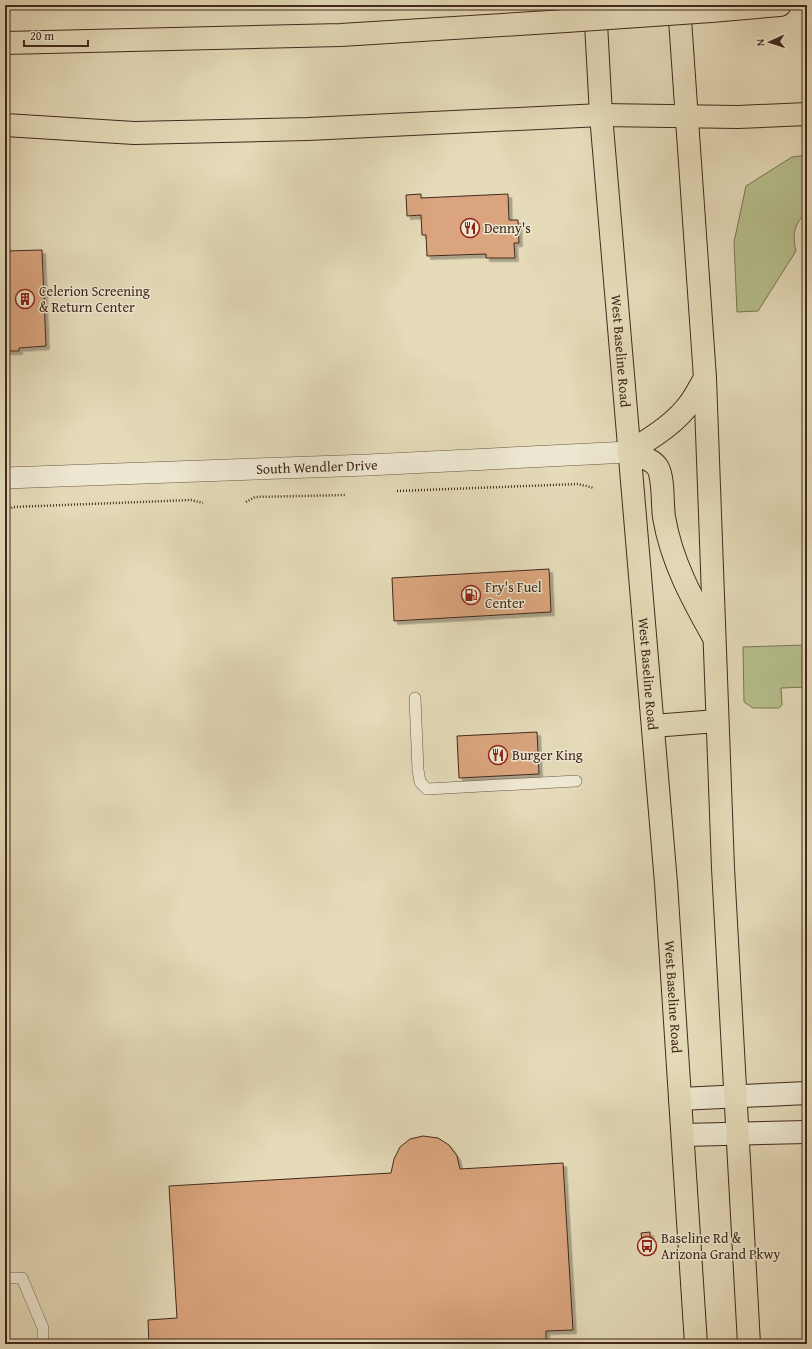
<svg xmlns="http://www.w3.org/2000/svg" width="812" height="1349" font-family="'Gentium Book Plus',serif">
	<defs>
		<filter id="shadow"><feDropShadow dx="3.5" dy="3.5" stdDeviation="0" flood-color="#0004"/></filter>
	</defs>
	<rect width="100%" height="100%" fill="#e5dbb9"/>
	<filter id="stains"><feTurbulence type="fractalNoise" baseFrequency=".005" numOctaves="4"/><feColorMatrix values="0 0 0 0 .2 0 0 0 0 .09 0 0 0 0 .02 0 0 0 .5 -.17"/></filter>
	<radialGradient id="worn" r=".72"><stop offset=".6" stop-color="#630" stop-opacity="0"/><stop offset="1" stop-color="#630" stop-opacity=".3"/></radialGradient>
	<path fill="#b6c08e" stroke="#7c7456" d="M807,155V212C794,224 792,234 796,251L758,311L737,312L734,242L746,186L792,157Z
		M804,645L807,687L781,688L782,705L779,708H753L744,702L743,647Z"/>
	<path fill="#daa57e" stroke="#42291e" filter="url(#shadow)" d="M421,194V198L508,194L509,220H518L519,243H514L515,258H486V254L427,256L426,235H422L421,215L407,216L406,195Z
		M42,250L46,346L19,348V351H5V251Z
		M549,569L551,612L394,621L392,578Z
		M537,732L539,774L459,778L457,736Z
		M423,1136L438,1138L449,1145L457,1156L460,1169L563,1163L573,1330L546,1331V1344H149L148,1320L177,1318L169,1186L391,1173L394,1159L400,1147L410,1139Z
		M650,1232L651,1250L643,1251L641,1233Z"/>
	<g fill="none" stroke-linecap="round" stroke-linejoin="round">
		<defs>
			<path id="lane" d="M415,698L418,770L420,782L427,789L576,781
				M5,1278H22L43,1328V1344"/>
			<g id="street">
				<path id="s1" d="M5,478L368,465L629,452"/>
			</g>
			<path id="secondary" d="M680,1099L807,1093
				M683,1135L807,1132"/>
			<g id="primary">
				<path id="s2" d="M595,5L601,115L666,883L696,1344"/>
				<path d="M679,5L705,378L723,868L749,1344"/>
				<path d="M629,452C639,456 653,459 658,468C664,480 662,504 664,517C671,560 692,599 713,636"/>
				<path d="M629,452C651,438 675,424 690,403C696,395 700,386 705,378"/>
				<path d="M653,726L717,721"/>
			</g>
			<path id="highway" d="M711,11L780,5
				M5,43L341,35L566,21
				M5,125L134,133L308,129L601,115L738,117L807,114"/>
		</defs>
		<use href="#lane" stroke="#6b5645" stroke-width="12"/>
		<use href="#street" stroke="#6b5645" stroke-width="22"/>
		<use href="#secondary" stroke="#42291e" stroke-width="24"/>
		<use href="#primary" stroke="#42291e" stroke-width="24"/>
		<use href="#highway" stroke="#42291e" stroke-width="24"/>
		<path stroke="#42291e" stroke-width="2.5" stroke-dasharray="1 2" stroke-linecap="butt" d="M397,491L578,484L594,488
			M246,502L255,497L346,495
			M6,511L13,507L191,500L203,503"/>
		<use href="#lane" stroke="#eee8d2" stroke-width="11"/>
		<use href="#street" stroke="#eee8d2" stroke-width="21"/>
		<use href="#secondary" stroke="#eee8d2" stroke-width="22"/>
		<use href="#primary" stroke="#e5dbb9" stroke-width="22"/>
		<use href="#highway" stroke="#e5dbb9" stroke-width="22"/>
		<defs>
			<path id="highway-bridge" d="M566,21L711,11"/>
		</defs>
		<use href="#highway-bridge" stroke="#42291e" stroke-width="24" stroke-linecap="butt"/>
		<use href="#highway-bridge" stroke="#e5dbb9" stroke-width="22"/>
	</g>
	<defs>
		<symbol id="restaurant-ring" viewBox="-11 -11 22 22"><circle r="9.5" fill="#eee8d2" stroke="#8f2418" stroke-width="1.5"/><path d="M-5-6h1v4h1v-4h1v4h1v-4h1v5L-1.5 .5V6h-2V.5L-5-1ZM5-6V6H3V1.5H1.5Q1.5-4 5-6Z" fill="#8f2418"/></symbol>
		<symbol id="building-ring" viewBox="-11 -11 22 22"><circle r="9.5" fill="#eee8d2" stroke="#8f2418" stroke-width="1.5"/><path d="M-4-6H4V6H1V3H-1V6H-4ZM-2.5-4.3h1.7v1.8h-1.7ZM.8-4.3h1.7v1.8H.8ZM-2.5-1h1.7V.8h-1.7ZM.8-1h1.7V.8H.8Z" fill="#8f2418"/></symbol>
		<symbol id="fuel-ring" viewBox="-11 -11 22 22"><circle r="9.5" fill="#eee8d2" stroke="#8f2418" stroke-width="1.5"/><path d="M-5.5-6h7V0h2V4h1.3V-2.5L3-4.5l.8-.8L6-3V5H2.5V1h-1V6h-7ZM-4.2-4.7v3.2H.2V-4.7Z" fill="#8f2418"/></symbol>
		<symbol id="bus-ring" viewBox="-11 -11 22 22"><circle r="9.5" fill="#eee8d2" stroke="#8f2418" stroke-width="1.5"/><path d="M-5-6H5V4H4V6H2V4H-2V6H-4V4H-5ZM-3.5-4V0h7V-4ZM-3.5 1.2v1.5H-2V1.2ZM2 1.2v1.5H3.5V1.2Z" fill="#8f2418"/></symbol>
	</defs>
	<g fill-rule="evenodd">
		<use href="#restaurant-ring" x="459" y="217" width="22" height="22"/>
		<use href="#building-ring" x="14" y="288" width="22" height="22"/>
		<use href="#fuel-ring" x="460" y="584" width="22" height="22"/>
		<use href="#restaurant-ring" x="487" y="744" width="22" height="22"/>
		<use href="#bus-ring" x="636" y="1235" width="22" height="22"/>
	</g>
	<g text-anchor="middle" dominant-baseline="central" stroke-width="3" stroke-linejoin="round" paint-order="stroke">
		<g font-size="14" fill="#42291e" stroke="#eee8d2" text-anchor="start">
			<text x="484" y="228">Denny's</text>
			<text x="39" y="291">Celerion Screening<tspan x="39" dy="16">&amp; Return Center</tspan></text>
			<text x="485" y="587">Fry's Fuel<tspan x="485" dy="16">Center</tspan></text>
			<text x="512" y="755">Burger King</text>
			<text x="661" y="1238">Baseline Rd &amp;<tspan x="661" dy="16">Arizona Grand Pkwy</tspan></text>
		</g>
		<g font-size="14" fill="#42291e" stroke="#eee8d2">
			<text stroke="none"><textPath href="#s2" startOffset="347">West Baseline Road</textPath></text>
			<text stroke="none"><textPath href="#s1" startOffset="312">South Wendler Drive</textPath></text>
			<text stroke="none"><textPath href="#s2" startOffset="671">West Baseline Road</textPath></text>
			<text stroke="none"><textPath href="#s2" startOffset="995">West Baseline Road</textPath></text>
		</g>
	</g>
	<rect width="812" height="1349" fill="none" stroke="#e5dbb9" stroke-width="20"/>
	<rect x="6" y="6" width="800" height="1337" fill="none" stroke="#42291e" stroke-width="2"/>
	<rect x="10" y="10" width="792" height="1329" fill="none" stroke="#42291e"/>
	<g transform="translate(770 42) rotate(267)" stroke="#eee8d2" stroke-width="3" paint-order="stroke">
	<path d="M0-3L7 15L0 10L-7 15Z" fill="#42291e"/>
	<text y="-6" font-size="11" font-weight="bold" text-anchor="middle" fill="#42291e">N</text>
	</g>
	<path d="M24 40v6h64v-6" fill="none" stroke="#42291e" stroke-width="2"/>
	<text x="30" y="40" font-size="12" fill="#42291e" stroke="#eee8d2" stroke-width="3" paint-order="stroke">20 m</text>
	<rect width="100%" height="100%" filter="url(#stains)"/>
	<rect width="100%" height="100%" fill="url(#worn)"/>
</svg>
